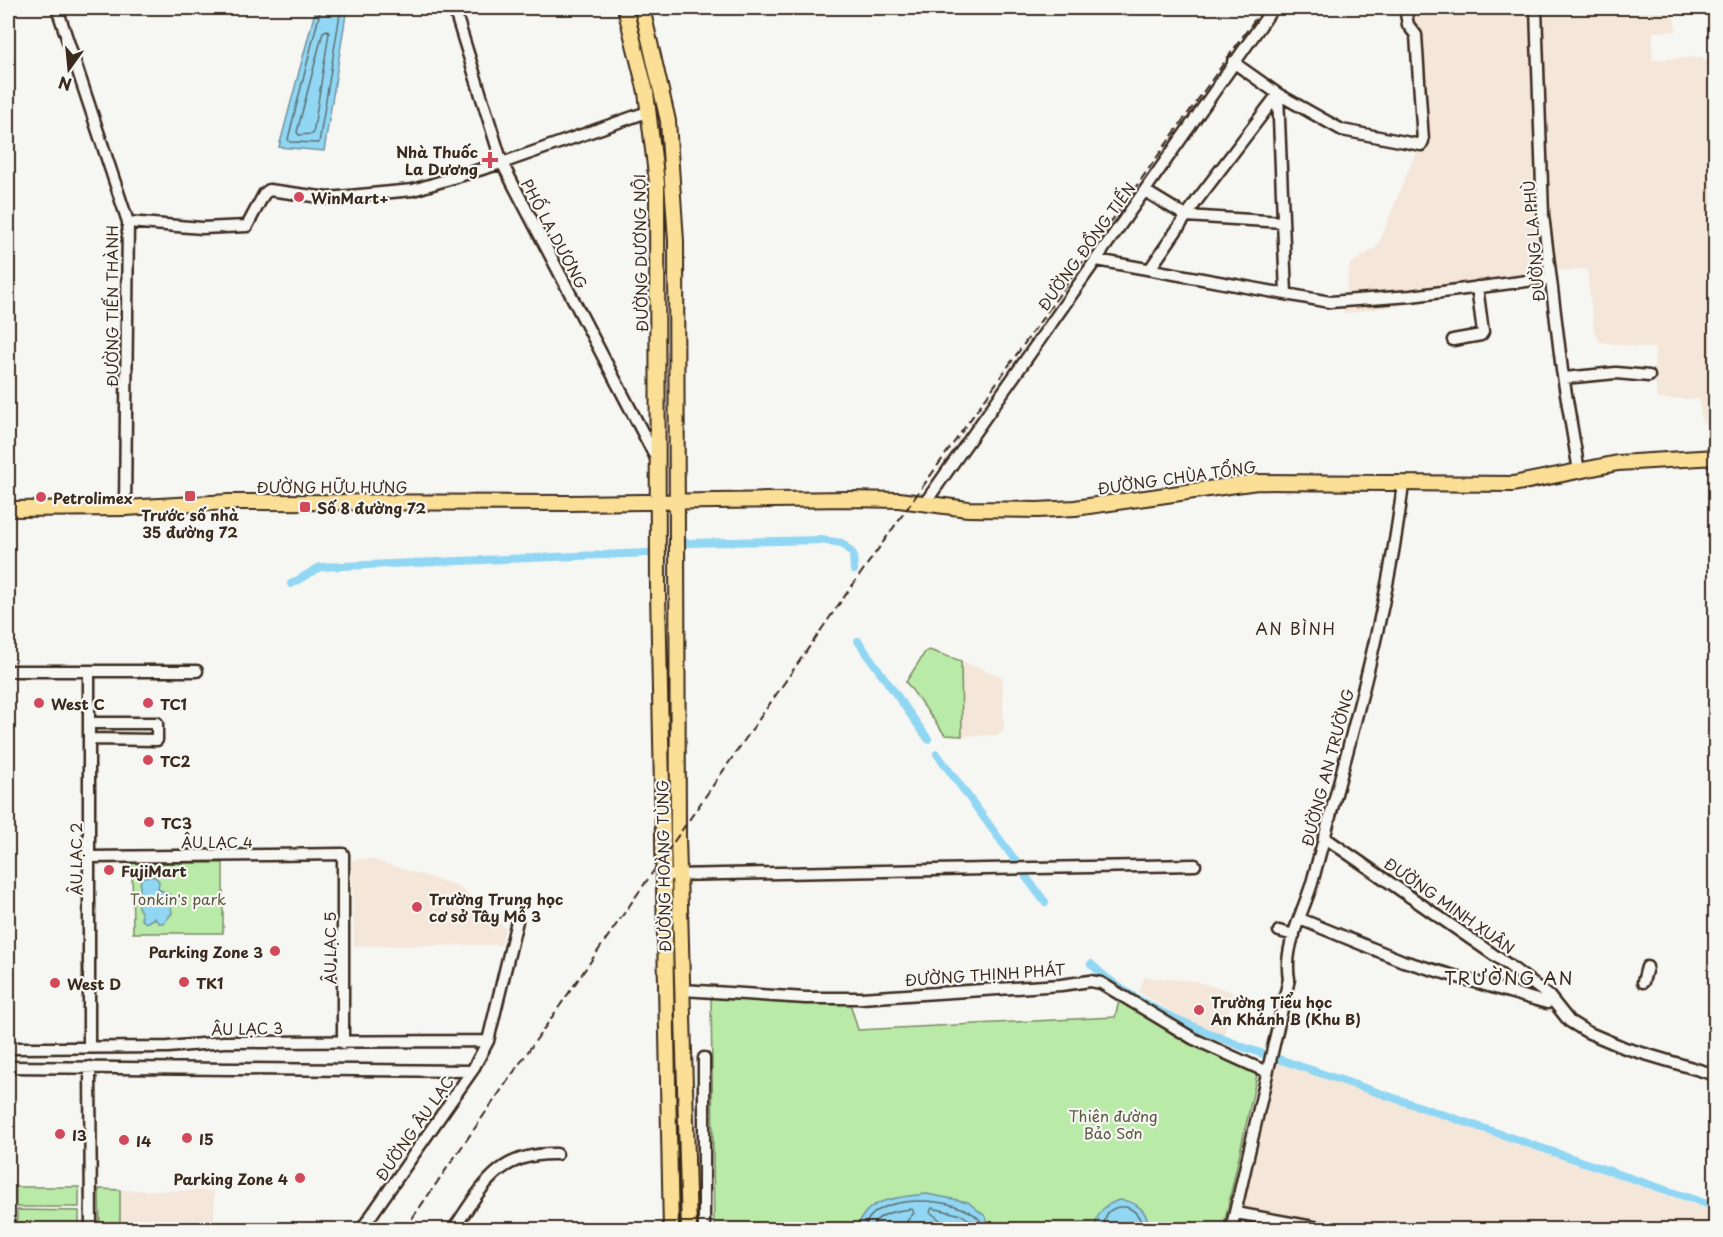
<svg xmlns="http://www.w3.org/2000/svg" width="1723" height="1237" font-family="'Playpen Sans',sans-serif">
	<rect width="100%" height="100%" fill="#f6f6f2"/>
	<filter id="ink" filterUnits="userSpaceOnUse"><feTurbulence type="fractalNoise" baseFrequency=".0167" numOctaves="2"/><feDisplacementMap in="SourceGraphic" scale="12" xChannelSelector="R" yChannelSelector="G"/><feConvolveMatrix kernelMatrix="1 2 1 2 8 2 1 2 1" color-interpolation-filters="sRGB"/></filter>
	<g filter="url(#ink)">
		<path fill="#f4e6d9" d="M1401,8H1671L1677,31L1653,32L1652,60L1701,57L1715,65V421L1702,423L1699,399H1657L1654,370L1655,349L1600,342L1594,331L1587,269L1549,271V283L1343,314L1350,264L1377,247L1421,140L1414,41Z
			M961,661L1002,677L1004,729L998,735L962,736Z
			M370,859L458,886L505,928L501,945L354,946L352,860Z
			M1144,977L1194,981L1233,992L1224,1036L1185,1020L1139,992Z
			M1274,1061L1716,1212L1715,1230H1236Z
			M120,1190L214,1191V1229H120Z"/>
		<path fill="#baeaa8" stroke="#7a8a63" stroke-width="1.5" d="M929,650L961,661L962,736L945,735L906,682L925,652Z
			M132,863H223V933H133Z
			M711,995L850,1003L858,1030L1115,1017L1119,1001L1187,1043L1257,1075L1223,1229H714Z
			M16,1187H79V1207H16Z
			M99,1189L120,1190V1229H100Z
			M17,1210L79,1211V1229H17Z"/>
		<path fill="#91d7f3" stroke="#6f929e" stroke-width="1.5" d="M316,8H347L324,151L279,147Z
			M147,876L155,877L159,881L158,889L169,894L172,913L164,923H159L154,918L146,923L141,919L142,914L138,907L141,878Z
			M927,1194L968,1202L986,1217L988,1229H937L923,1225L911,1229H858C862,1198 901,1197 927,1194Z
			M1119,1200C1137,1201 1148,1211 1149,1229H1095C1096,1213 1104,1205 1119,1200Z"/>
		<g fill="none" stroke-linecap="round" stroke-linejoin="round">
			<path stroke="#5d6f73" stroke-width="1.5" d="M321,8L288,139L290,142L319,143L341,8
				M327,30L329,33L313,134L299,135L297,132L323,32Z
				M864,1230C870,1191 959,1195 980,1220L982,1230
				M871,1230C874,1214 898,1210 912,1209L914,1213L907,1221L905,1230
				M942,1230L940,1220L930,1212L932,1208L962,1215L974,1223V1230
				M1101,1230L1108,1212C1125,1200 1140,1210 1143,1230"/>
			<path stroke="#91d7f3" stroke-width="8" d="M687,543L821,540L842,543L853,554L854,570
				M291,584L320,567L648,553
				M858,641L928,739
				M937,754L1015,860
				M1026,877L1045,902
				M1091,964C1133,1005 1190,1025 1243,1047L1716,1207"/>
			<defs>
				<path id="minor" d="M57,8L128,222L125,508
					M454,8L502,163L657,460
					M1536,8L1543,215L1562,370L1579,471
					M1233,62L1278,94L1342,130L1421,145L1423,141L1416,35L1408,25L1405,8
					M1278,94L1286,294
					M1145,191L1186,216L1283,222
					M128,222L202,228L247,226L264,194L269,190L328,198L413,190L502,163L650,111
					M1097,260L1330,302L1411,296L1550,278
					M1150,269L1198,199L1278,94
					M1453,340L1481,335L1483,332L1477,287
					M1564,378L1616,373L1649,376
					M925,503L1273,8
					M8,671H197
					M90,723H157V740L90,739
					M1324,837L1507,964L1549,996L1569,1021L1587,1032L1625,1048L1716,1075
					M90,857L343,854V1043
					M673,875L1195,865
					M1300,919L1403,961L1547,1003
					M1279,931L1294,935
					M1643,982L1647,967
					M683,990L806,998H861L1061,985L1090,981L1101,983L1194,1039L1267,1072
					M89,1047V671
					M8,1048L168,1047L224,1042L488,1041
					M8,1067L472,1071
					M90,1067L91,1230
					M1236,1213L1330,1230
					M361,1230L472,1071L488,1041L517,921
					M453,1230C483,1186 498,1152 557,1154
					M704,1230V1058
					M1231,1230L1289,979C1283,947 1303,913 1312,883C1316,868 1320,853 1324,839C1355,722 1389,604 1403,484"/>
				<path id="major" d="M625,8L646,92L657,183L658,592L671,1230
					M642,8L668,121L676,241L678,837L689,1230
					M8,509L125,508L229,502L570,503L850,499L899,500L968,509L1038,510L1075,508L1257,482L1513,484L1618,463L1716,457"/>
			</defs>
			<use href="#minor" stroke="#3b2a1e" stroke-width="15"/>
			<use href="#major" stroke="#3b2a1e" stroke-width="18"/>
			<use href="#minor" stroke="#f6f6f2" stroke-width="10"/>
			<use href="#major" stroke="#fbdf96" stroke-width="14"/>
			<path stroke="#3b2a1e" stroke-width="2" stroke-dasharray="9 4.5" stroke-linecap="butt" d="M404,1230L837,607L1263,8"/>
		</g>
	</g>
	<g fill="#d1495b" stroke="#f6f6f2" stroke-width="2">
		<path d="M487 151h6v6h6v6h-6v6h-6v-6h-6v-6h6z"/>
		<circle cx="299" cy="197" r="6"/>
		<rect x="184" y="490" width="12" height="12" rx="3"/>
		<circle cx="41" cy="497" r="6"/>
		<rect x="299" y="501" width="12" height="12" rx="3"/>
		<circle cx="39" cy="703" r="6"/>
		<circle cx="148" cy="703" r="6"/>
		<circle cx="148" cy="760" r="6"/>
		<circle cx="149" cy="822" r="6"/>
		<circle cx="109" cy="870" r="6"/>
		<circle cx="417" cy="907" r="6"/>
		<circle cx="275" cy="951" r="6"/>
		<circle cx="184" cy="982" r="6"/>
		<circle cx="55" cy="983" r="6"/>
		<circle cx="1199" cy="1010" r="6"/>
		<circle cx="60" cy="1134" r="6"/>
		<circle cx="187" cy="1138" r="6"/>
		<circle cx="124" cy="1140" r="6"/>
		<circle cx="300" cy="1178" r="6"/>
	</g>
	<g text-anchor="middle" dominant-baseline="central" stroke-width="4.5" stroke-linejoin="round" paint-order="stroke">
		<g font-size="15" font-weight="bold" fill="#3b2a1e" stroke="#f6f6f2" text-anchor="start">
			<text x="478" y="151" text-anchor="end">Nhà Thuốc<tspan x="478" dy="17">La Dương</tspan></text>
			<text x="311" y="197">WinMart+</text>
			<text x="53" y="497">Petrolimex</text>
			<text x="317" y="507">Số 8 đường 72</text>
			<text x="190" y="514" text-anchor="middle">Trước số nhà<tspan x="190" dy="17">35 đường 72</tspan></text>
			<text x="51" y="703">West C</text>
			<text x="160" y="703">TC1</text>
			<text x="160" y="760">TC2</text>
			<text x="161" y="822">TC3</text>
			<text x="121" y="870">FujiMart</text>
			<text x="429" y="898">Trường Trung học<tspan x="429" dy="17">cơ sở Tây Mỗ 3</tspan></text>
			<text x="263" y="951" text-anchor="end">Parking Zone 3</text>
			<text x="196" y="982">TK1</text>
			<text x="67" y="983">West D</text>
			<text x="1211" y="1001">Trường Tiểu học<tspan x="1211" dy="17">An Khánh B (Khu B)</tspan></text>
			<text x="72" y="1134">I3</text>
			<text x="199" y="1138">I5</text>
			<text x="136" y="1140">I4</text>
			<text x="288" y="1178" text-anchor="end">Parking Zone 4</text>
		</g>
		<g font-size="15" fill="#3b2a1e" stroke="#f6f6f2">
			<text transform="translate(555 234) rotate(62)">PHỐ LA DƯƠNG</text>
			<text transform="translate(1533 241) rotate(-95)">ĐƯỜNG LA PHÙ</text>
			<text transform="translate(1086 246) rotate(-54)">ĐƯỜNG ĐỒNG TIẾN</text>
			<text transform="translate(640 253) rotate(-91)">ĐƯỜNG DƯƠNG NỘI</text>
			<text transform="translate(111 306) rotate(-90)">ĐƯỜNG TIẾN THÀNH</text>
			<text transform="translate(1177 477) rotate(-8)">ĐƯỜNG CHÙA TỔNG</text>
			<text x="332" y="486">ĐƯỜNG HỮU HƯNG</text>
			<text transform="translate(1327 767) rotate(-75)">ĐƯỜNG AN TRƯỜNG</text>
			<text x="217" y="841">ÂU LẠC 4</text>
			<text transform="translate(75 859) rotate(-90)">ÂU LẠC 2</text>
			<text transform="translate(663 866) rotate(-91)">ĐƯỜNG HOÀNG TÙNG</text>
			<text transform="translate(1450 905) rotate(35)">ĐƯỜNG MINH XUÂN</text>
			<text transform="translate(329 948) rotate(-90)">ÂU LẠC 5</text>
			<text transform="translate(985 974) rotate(-4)">ĐƯỜNG THỊNH PHÁT</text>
			<text transform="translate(247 1028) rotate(-1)">ÂU LẠC 3</text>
			<text transform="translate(414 1128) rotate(-55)">ĐƯỜNG ÂU LẠC</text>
		</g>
		<g font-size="15" fill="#5b5a40" stroke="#f6f6f2">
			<text x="178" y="898">Tonkin's park</text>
			<text x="1113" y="1115">Thiên đường<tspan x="1113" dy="17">Bảo Sơn</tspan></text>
		</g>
		<g font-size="16" letter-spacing="1.5" fill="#3b2a1e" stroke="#f6f6f2">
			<text x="1296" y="628">AN BÌNH</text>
		</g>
		<g font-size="18" letter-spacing="1.5" fill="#3b2a1e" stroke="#f6f6f2">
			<text x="1509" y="977">TRƯỜNG AN</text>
		</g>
	</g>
	<rect width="1723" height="1237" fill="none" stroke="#f6f6f2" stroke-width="30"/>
	<rect x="15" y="15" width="1693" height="1207" fill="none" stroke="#3b2a1e" stroke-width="2" filter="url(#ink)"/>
	<g transform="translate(69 69) rotate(195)" stroke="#f6f6f2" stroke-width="4.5" paint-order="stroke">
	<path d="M0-4.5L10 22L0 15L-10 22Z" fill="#3b2a1e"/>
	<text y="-9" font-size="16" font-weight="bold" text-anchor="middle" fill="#3b2a1e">N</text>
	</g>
</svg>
